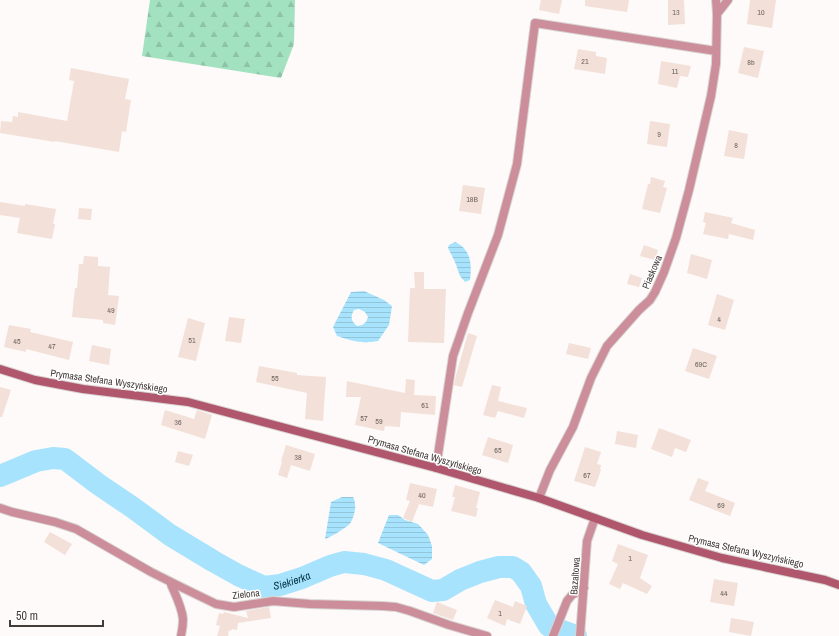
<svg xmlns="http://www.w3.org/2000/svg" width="839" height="636" font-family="'Archivo Narrow',sans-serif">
	<defs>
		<pattern id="forest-firs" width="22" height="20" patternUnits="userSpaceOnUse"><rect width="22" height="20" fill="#a3e2c1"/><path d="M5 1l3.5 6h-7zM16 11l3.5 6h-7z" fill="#8ec3a7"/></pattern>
		<pattern id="water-rules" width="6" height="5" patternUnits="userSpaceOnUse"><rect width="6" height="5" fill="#a8e3fd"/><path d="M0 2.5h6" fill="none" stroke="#92c4da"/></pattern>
	</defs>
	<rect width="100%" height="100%" fill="#fdfaf9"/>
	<path fill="url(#forest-firs)" d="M150,0H295L294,44L281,78L142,56Z"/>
	<path fill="url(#water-rules)" fill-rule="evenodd" d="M455,242C471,249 472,264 470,280L465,282L460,276L455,262L448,248L449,245Z
		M364,291L384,300L392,306L389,325L378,341C362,344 352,341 337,336L333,327L351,292ZM359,309L365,312L368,317L366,322L362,325L357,326C351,321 350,317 354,310Z
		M342,497H353C357,504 355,514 351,522C350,526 329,538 325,539L331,502Z
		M389,515H398L405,520L418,524L428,535L432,546V559L424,565L378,543Z"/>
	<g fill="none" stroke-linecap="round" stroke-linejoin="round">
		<path stroke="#a8e3fd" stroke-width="22" id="s1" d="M0,476L36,461L53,458L65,459L98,484L132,507L170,535L213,561L238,575L264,587L280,585L302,578L330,566L344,562L364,564L386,570L432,591L443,590L460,580L480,572L499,567H513L521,572L531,586L536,604L549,626L576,636"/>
	</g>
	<path fill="#f3e0d8" d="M541,0H562L559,14L539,10Z
		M585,0H629L627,12L585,6Z
		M668,0H684L685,24L668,25Z
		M750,0H776L772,28L747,24Z
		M744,47L764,51L758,78L738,73Z
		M578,49L596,52V56L607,58L605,74L574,69Z
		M661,61L691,66L688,77L680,76L677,88L658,84Z
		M71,68L129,79L125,99L131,100L126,132L122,131L119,152L55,141V142L0,133L1,121L12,122L13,116L18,117V112L67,121L74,81L69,80Z
		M650,121L670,124L667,147L647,144Z
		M729,130L748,134L744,159L724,156Z
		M651,177L665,181L663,187L667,188L660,213L642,209L648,184H650Z
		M463,185L485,188L481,214L459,211Z
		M0,202L25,206V204L56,209L53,224H55L52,239L17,233L20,218L0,215Z
		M79,208L92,209L91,220L78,219Z
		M705,212L733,218L731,223L755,230L753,240L729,234L728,239L703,234L706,223L703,222Z
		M644,245L658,250L655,260L640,256Z
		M691,254L712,260L707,279L687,273Z
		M84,256L98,257V266L110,267L108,295L119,296L115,325L103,323V320L72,317L75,288H77L79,264H83Z
		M414,272H424V289H446L444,343L408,342L410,288H415Z
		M630,274L642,278L639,287L627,284Z
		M717,294L734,300L725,330L708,325Z
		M229,317L245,319L241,343L225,341Z
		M188,318L205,323L196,361L178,357Z
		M9,325L31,329L30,332L73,342L69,360L26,349V352L4,347Z
		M468,333L477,336L462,387L454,385L456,375Z
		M569,343L591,348L588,359L566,354Z
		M92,345L111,349L109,365L89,361Z
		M693,348L717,356L709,379L685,371Z
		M259,366L297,373V375L326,377L323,421L305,419L307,393L256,382Z
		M406,379L415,380L414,395L436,396L435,415L401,412L400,427L385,426L384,431L355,425L361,397H346L347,381L405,393Z
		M492,385L501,387L498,401L527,408L524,418L498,411L495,418L483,415Z
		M0,387L11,390L2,417H0Z
		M165,410L194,419L197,410L212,415L205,439L161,425Z
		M659,428L691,440L686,452L675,448L672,457L651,449Z
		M617,431L638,435L636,448L615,444Z
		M488,437L513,445L508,463L482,455Z
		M286,445L315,454L310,471L291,465L287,478L278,475L282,462L281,461Z
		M585,447L601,452L597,464L601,465L600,469L601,470L595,487L574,481Z
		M178,451L193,455L189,466L175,462Z
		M698,478L709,482L705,491L735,503L730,516L689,500Z
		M410,483L437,489L433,507L419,504L412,522L403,518L410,501L406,500Z
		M455,485L480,492L476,508H478L476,517L451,511L455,497H452Z
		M50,532L72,544L65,555L44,542Z
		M618,544L648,555L640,578L652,586L647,594L623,583L620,589L609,584L618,564L612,561Z
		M714,579L738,583L734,606L710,602Z
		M495,600L513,607L515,601L527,606L520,624L507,619L505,626L487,618Z
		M437,602L457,610L453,620L433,613Z
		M269,607L271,618L238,623L237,630L232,629L231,631L229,630L228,636H217L220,626L216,625L219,613L223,614L224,612L248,618L246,611Z
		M731,618L754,622L751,636L729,632Z"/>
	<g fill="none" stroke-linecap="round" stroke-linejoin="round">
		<defs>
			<path id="street" d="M717,14L728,0
				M436,468L453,356L468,313L498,235L517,164L535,23L716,51
				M539,498L550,470L573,427L591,378L607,346L639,310L650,300L655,292L664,272L676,238L689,190L711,96L716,64L717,14L716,0
				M0,508L12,512L55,522L76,529L151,572L183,588L216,604L234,607L273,601L310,604L382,606L396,607L410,611L449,625L487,636
				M170,582C175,594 182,607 183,619C183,625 182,631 181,636
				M553,636L567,601L572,595L584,588
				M580,636L587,541L595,518"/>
			<path id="secondary" d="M0,369L35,380L83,389L188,402L436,468L539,498L642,535L722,558L825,580L839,585"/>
		</defs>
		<use href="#street" stroke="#d8d4d2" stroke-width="10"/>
		<use href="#secondary" stroke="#d8d4d2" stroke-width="10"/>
		<use href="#street" stroke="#cd8e9b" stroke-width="8"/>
		<use href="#secondary" stroke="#b1576d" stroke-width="8"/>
	</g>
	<g text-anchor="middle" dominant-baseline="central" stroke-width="3" stroke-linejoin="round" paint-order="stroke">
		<g font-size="8" fill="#6e6460">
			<text x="676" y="12">13</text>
			<text x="761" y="12">10</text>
			<text x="585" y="61">21</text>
			<text x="751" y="62">8b</text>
			<text x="675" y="71">11</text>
			<text x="659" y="134">9</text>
			<text x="736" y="145">8</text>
			<text x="472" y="199">18B</text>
			<text x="111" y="310">49</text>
			<text x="719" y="319">4</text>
			<text x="192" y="340">51</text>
			<text x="17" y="341">45</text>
			<text x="52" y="346">47</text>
			<text x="701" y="364">69C</text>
			<text x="275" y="378">55</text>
			<text x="425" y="405">61</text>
			<text x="364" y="418">57</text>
			<text x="379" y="421">59</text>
			<text x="178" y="422">36</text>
			<text x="498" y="450">65</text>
			<text x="298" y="457">38</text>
			<text x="587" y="475">67</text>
			<text x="422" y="495">40</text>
			<text x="721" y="505">69</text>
			<text x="630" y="558">1</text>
			<text x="724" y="593">44</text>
			<text x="500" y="613">1</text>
		</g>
		<g font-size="10" fill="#423b38" stroke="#fff">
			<text transform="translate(652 272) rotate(-67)">Piaskowa</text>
			<text transform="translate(109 381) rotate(8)">Prymasa Stefana Wyszyńskiego</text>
			<text transform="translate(425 455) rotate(16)">Prymasa Stefana Wyszyńskiego</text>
			<text transform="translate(746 551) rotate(13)">Prymasa Stefana Wyszyńskiego</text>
			<text transform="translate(575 576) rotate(-86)">Bazaltowa</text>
			<text transform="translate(246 594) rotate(-6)">Zielona</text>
		</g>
		<g font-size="11" font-style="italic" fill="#034" stroke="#fff">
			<text stroke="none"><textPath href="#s1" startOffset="334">Siekierka</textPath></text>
		</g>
	</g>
	<path d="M10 620v6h93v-6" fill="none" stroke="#423b38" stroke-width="2"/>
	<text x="16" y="620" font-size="12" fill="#423b38" stroke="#ffffff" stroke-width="3" paint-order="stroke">50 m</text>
</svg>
